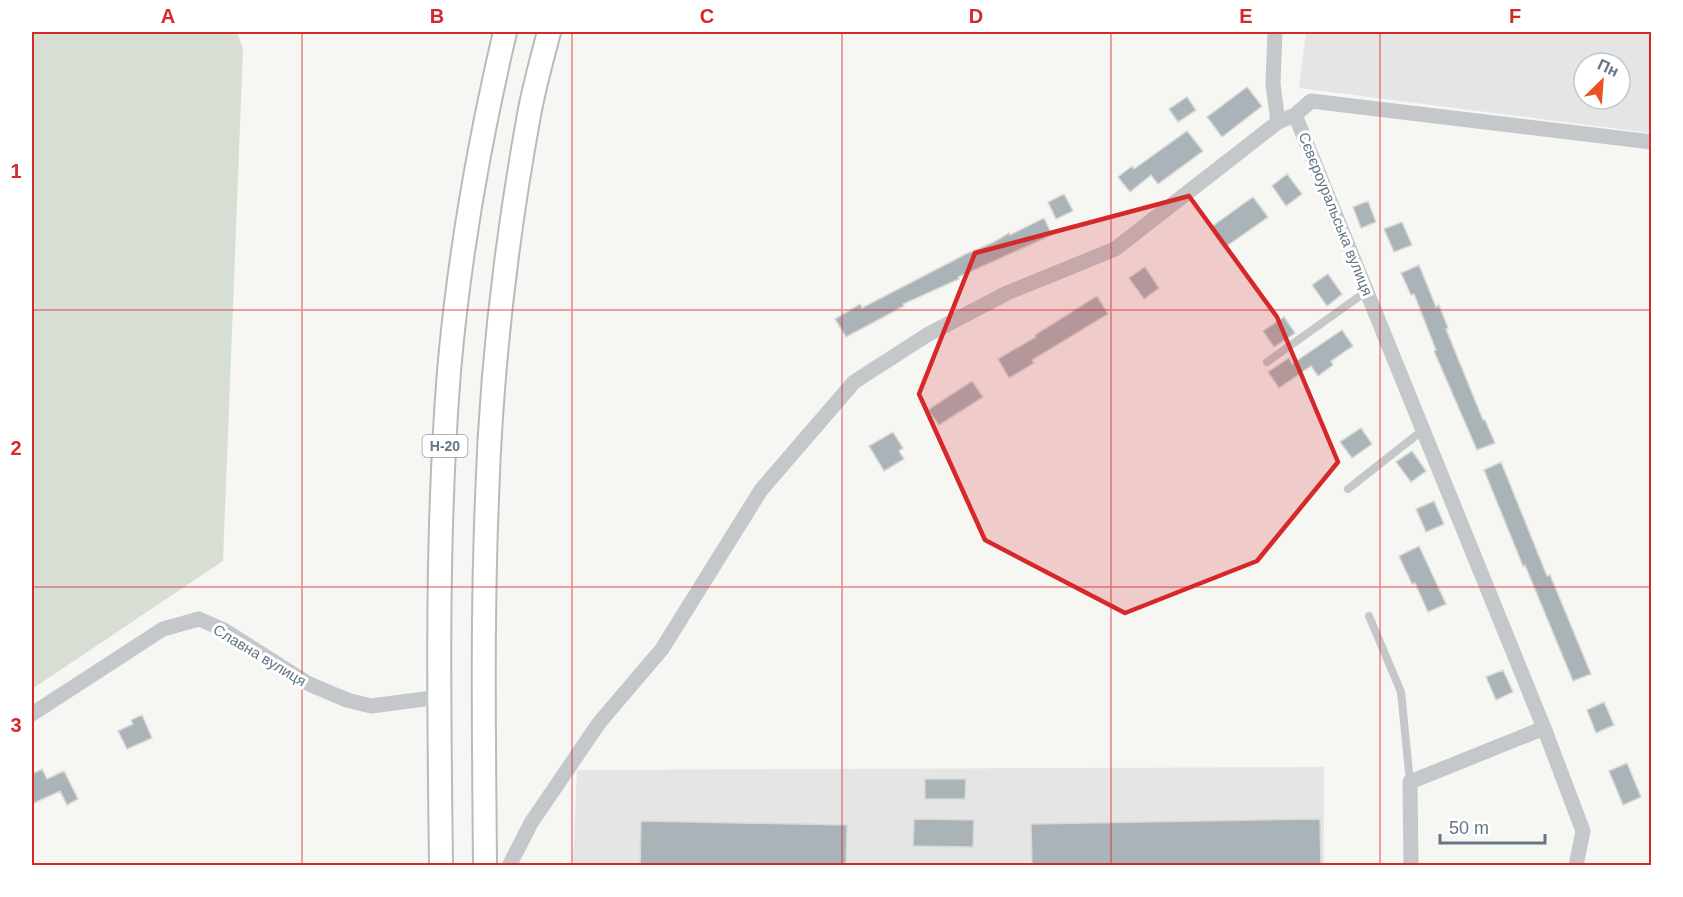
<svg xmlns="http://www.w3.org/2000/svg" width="1683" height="897" font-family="Arial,sans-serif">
	<rect width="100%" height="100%" fill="#f6f6f3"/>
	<path fill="#e4e5e4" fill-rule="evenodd" d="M1306,32H1651V133L1299,88ZM1584,63H1620V99H1584Z
		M1324,767V865L573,866L577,770Z"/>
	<path fill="#d7ded4" d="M32,32H237L243,49L223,561L32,689Z"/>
	<path fill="#aab3b8" stroke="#d8d8d5" stroke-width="1.5" d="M1247,87L1262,106L1222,137L1207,117Z
		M1187,97L1196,110L1178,122L1169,109Z
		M1187,131L1203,151L1158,184L1151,175L1130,192L1118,177L1132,166L1134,169Z
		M1287,174L1302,194L1286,206L1272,186Z
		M1064,194L1073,211L1056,219L1048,202Z
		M1253,197L1268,217L1224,248L1210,228Z
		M1368,201L1376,222L1361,228L1353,207Z
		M1044,218L1052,235L958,277L959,279L903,304L904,306L846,337L835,319L860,304L862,308L966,254L994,242L1009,233L1010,235Z
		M1402,222L1412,245L1394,252L1384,229Z
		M1419,265L1436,307L1439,305L1448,328L1446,329L1483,420H1485L1495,443L1477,450L1434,351L1436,350L1414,294L1411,295L1401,273Z
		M1145,267L1159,288L1144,299L1129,278Z
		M1328,274L1342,294L1327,306L1312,285Z
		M1097,296L1108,314L1032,360L1034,363L1009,378L998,359L1036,337L1035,335Z
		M1284,317L1295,333L1274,347L1263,331Z
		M1342,330L1353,346L1331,361L1333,365L1318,376L1311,366L1279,388L1268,372L1289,358L1292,364Z
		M972,381L983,397L939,425L928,410Z
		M1361,428L1372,444L1352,458L1340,442Z
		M893,432L903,448L899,451L904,459L884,471L869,446Z
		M1412,451L1426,471L1411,482L1396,462Z
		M1501,462L1547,576L1550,575L1591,674L1573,681L1525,565L1523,566L1484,470Z
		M1434,501L1444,524L1426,532L1416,509Z
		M1419,546L1446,604L1428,612L1415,583L1412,584L1399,556Z
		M1503,670L1513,692L1496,700L1486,677Z
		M1604,702L1614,725L1596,733L1587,710Z
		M142,715L152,738L127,749L118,731L133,724L131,720Z
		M1627,763L1641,797L1623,805L1609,771Z
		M42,769L47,779L64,771L78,799L67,805L60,791L32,804V774Z
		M925,779H966L965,799H925Z
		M914,819L974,820L973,847L913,846Z
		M1320,819L1321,866H1032L1031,824Z
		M641,821L847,825L846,866H640Z"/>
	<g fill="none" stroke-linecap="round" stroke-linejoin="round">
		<defs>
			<path id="primary" d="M441,866C439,701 436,535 449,371C459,257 479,143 505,32
				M485,866C484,743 482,621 487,498C491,370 506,241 529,115C534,87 542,59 549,32"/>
		</defs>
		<use href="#primary" stroke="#b7bbbf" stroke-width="26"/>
		<path stroke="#c4c8cb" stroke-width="8" d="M1267,362L1367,291
			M1348,489L1423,430
			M1369,616L1401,692L1410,782"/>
		<path stroke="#c4c8cb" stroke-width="15" d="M1275,32L1273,84L1278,122
			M1295,115L1311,101L1652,142
			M32,714L163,629L199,619L224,630L309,684L347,700L371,706L440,697
			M509,866L531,823L599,723L662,649L761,490L854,382L927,335L1007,293L1115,249L1278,122L1295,115L1544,728L1583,831L1576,866
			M1411,866L1410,782L1544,728"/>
		<use href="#primary" stroke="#fff" stroke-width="22"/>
	</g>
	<path fill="#d62828" fill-opacity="0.2" stroke="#d62828" stroke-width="4.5" stroke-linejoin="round" d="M1189,196L1277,317L1338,462L1257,561L1125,613L985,540L919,394L975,253Z"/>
	<path fill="none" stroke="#d62828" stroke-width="1.5" stroke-opacity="0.55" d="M302,32V866M572,32V866M842,32V866M1111,32V866M1380,32V866M32,310H1652M32,587H1652"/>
	<g text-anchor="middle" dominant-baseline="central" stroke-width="6" stroke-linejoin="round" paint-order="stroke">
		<rect fill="#fff" stroke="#929faa" stroke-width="1.5" x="422.5" y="435" width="45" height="22" rx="4.5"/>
		<g font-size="14" font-weight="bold" fill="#647685">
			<text x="445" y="446">Н-20</text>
		</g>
		<g font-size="15" fill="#647685" stroke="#fff">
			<text transform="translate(1336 214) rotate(68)">Сєвєроуральська вулиця</text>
			<text transform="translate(260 655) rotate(31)">Славна вулиця</text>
		</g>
	</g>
	<rect width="1683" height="897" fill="none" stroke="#ffffff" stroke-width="66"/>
	<g transform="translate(1602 81) rotate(25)"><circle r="28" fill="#ffffff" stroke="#c1c8ce" stroke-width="1.5"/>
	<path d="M0-4.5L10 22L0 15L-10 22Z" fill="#e95320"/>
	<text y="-9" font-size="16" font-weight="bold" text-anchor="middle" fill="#647685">Пн</text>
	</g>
	<path d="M1440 834v9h105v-9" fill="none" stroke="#647685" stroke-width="3"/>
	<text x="1449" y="834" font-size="18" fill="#647685" stroke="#ffffff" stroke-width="4.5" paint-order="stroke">50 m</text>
	<rect x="33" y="33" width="1617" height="831" fill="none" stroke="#d62828" stroke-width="2"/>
	<g font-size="20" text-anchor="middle" font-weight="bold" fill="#d62828">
		<text x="168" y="23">A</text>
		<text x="437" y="23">B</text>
		<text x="707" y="23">C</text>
		<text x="976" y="23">D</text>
		<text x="1246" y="23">E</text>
		<text x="1515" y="23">F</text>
		<text x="16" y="178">1</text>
		<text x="16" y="455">2</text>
		<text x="16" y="732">3</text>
	</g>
</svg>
